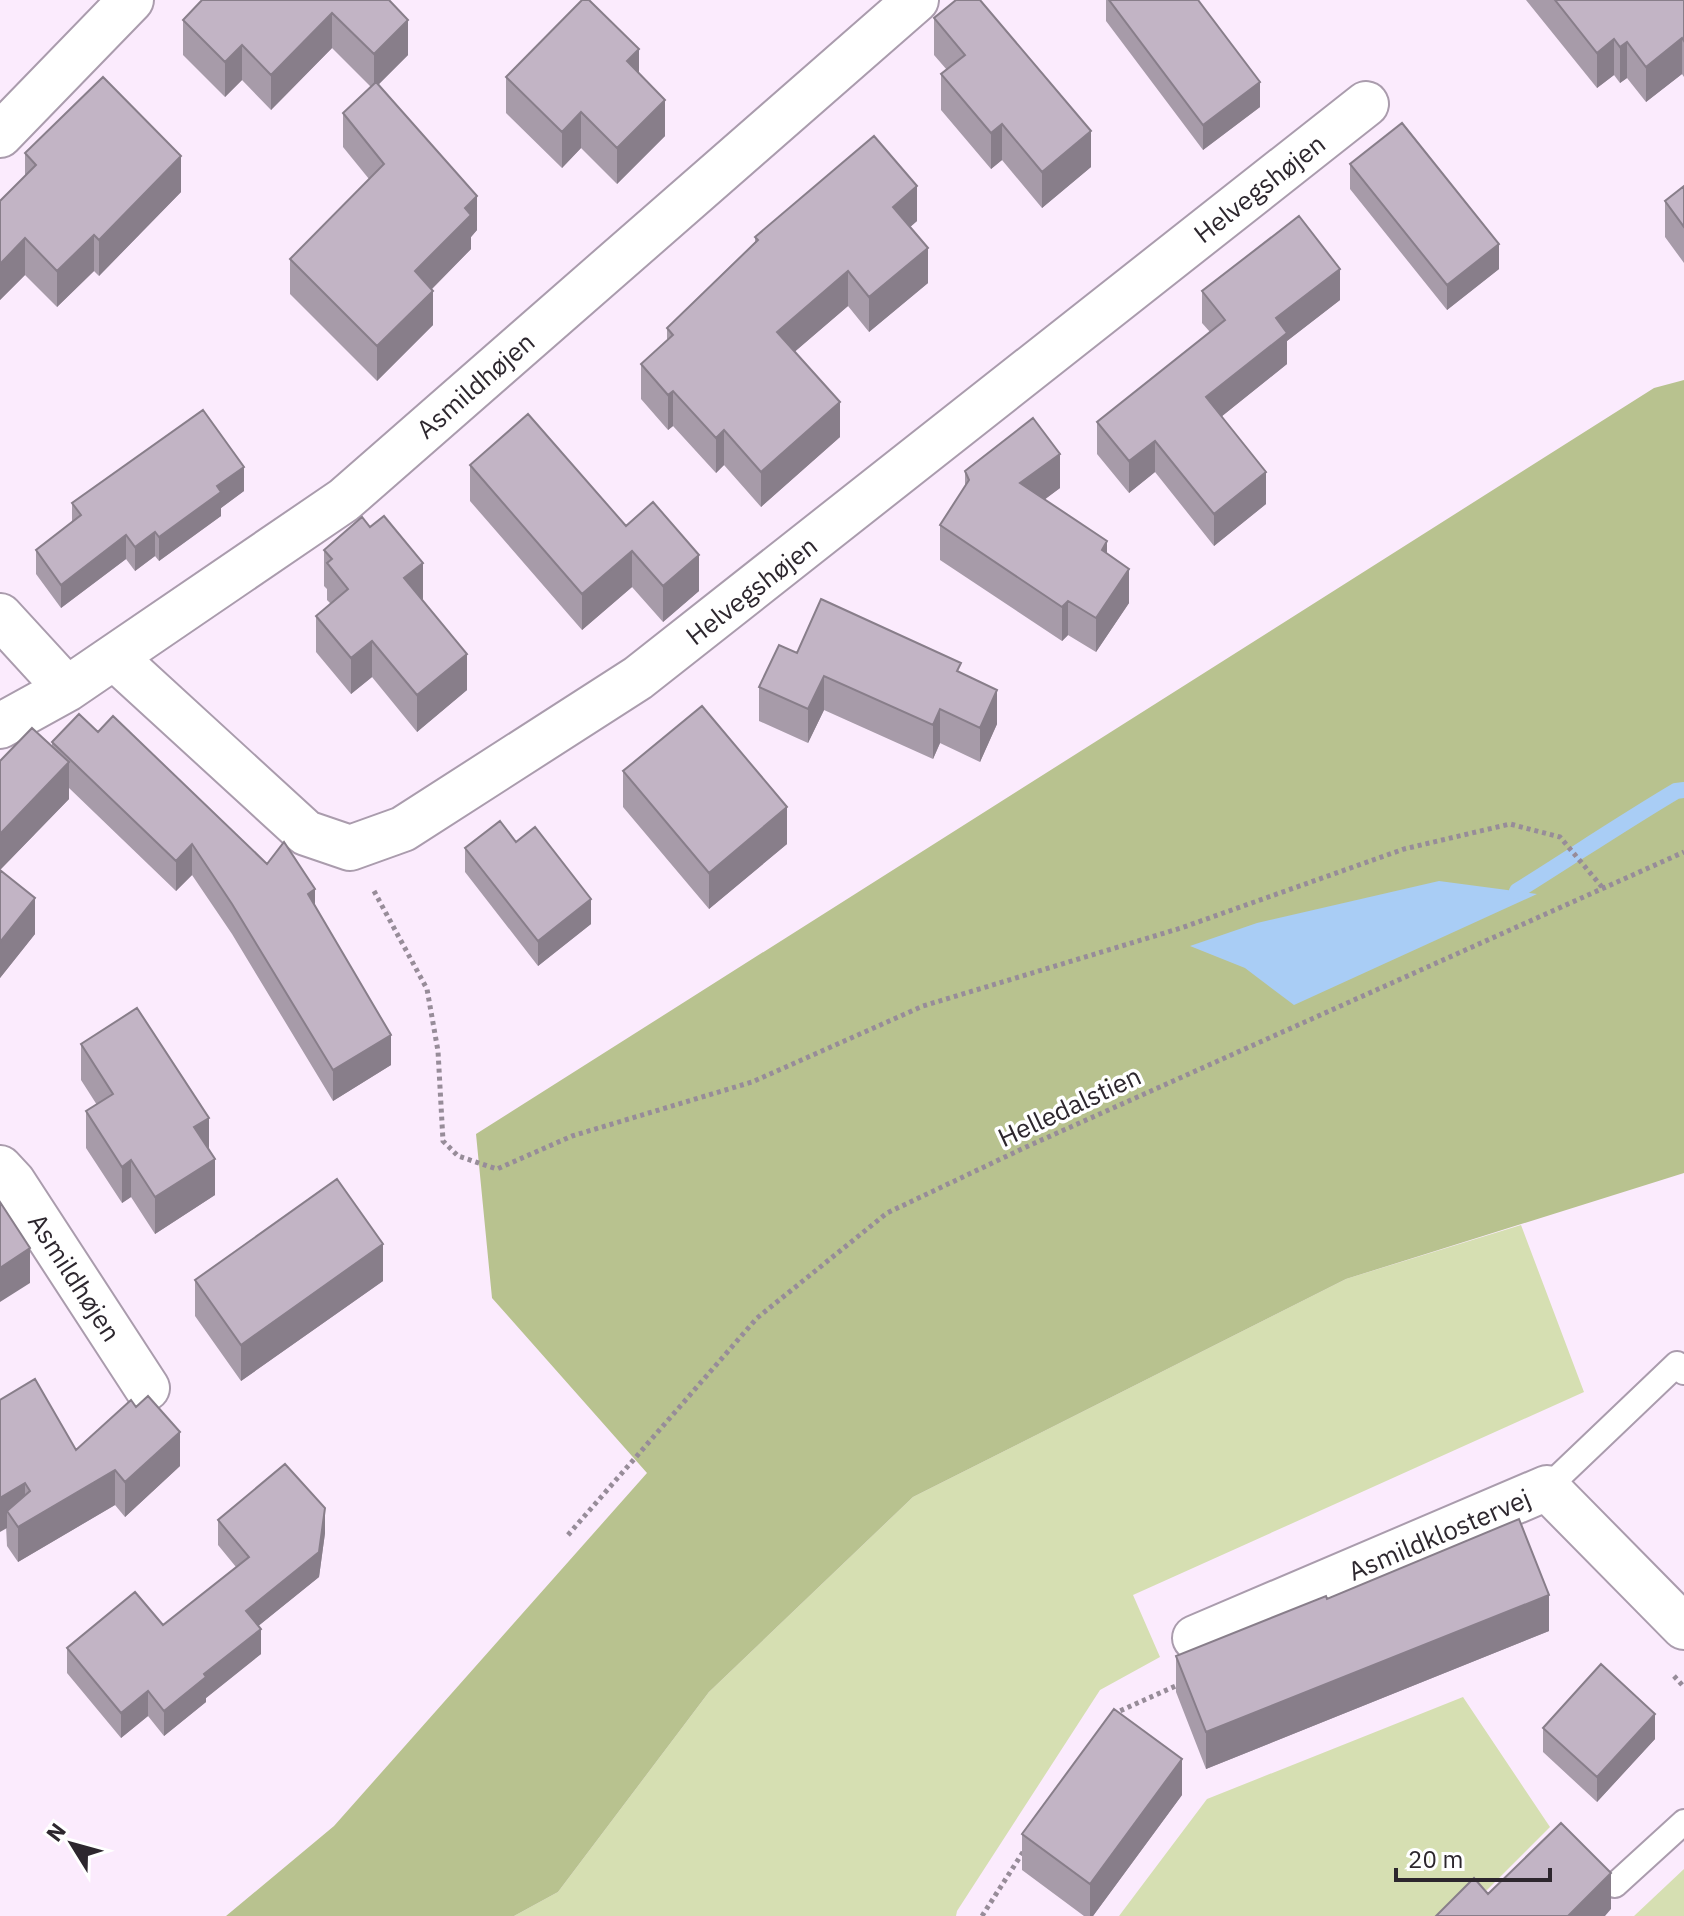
<svg xmlns="http://www.w3.org/2000/svg" width="1684" height="1916" font-family="'IBM Plex Sans',sans-serif">
	<rect width="100%" height="100%" fill="#fbebfd"/>
	<path fill="#d6dfb2" d="M1521,1225L1584,1392L1133,1595L1160,1657L1100,1690L957,1911L956,1916H514L558,1892L709,1692L913,1497L1346,1279Z
		M1463,1697L1550,1827L1461,1916H1119L1207,1799Z
		M1684,1869V1916H1634Z"/>
	<path fill="#b8c28f" d="M1684,380V1173L1346,1279L913,1497L709,1692L558,1892L514,1916H226L334,1826L647,1473L492,1298L476,1134L1654,388Z"/>
	<path fill="#a9cdf5" d="M1439,881L1537,894L1294,1005L1245,968L1190,946L1257,923Z"/>
	<g fill="none" stroke-linecap="round" stroke-linejoin="round">
		<path stroke="#a9cdf5" stroke-width="16" d="M1517,891C1570,858 1622,823 1676,791L1684,790"/>
		<defs>
			<path id="lane" d="M1547,1488L1677,1364L1684,1372
				M1615,1885L1684,1822"/>
			<path id="street" d="M0,135L131,0
				M0,616L67,689
				M115,658L306,833L350,848L403,829L638,678L1366,104
				M0,726L67,689L344,500L916,0
				M0,1168L13,1182L147,1388
				M1195,1638L1547,1488L1684,1627"/>
		</defs>
		<use href="#lane" stroke="#aa9cad" stroke-width="28"/>
		<use href="#street" stroke="#aa9cad" stroke-width="48"/>
		<path stroke="#978c99" stroke-width="5" stroke-dasharray="4 4" stroke-linecap="butt" d="M374,891L427,989L438,1051L443,1141L458,1156L497,1169L572,1136L752,1082L923,1006L1181,928L1404,849L1510,824L1560,837L1602,887
			M568,1535L757,1318L887,1213L1026,1147L1684,852
			M1674,1676L1684,1687
			M1113,1714L1180,1684
			M982,1916L1025,1849"/>
		<use href="#lane" stroke="#fff" stroke-width="24"/>
		<use href="#street" stroke="#fff" stroke-width="44"/>
	</g>
	<path fill="#a79ba9" d="M389,0L408,55L378,85L477,230L471,237V249L432,289L433,325L377,381L290,294V259L369,179L343,147V113L371,87L332,48L271,110L242,80L225,97L183,55V20Z
		M1106,0H1198L1260,107L1203,150L1106,21Z
		M1526,0H1684V77L1682,74L1646,102L1627,78L1620,83L1614,75L1597,88Z
		M934,18L1091,167L1042,208L1002,160L991,169L941,110V74L947,70L934,55Z
		M639,73L665,136L617,184L581,148L562,168L506,113V77Z
		M25,153L181,192L99,276L94,271L57,307L25,275L0,300V201L25,176Z
		M1350,164L1499,269L1447,310L1350,189Z
		M1684,186V263L1665,237V201Z
		M917,221L910,227L928,283L869,332L848,306L794,352L840,437L761,507L724,465L716,473L673,426L668,430L641,399V364L667,341V328L755,242V237Z
		M1202,291L1340,300L1287,341V364L1222,416L1266,504L1214,546L1155,472L1129,493L1097,454V422L1210,332L1202,323Z
		M470,465L626,526L699,591L663,622L632,587L582,630L470,501Z
		M965,471L1060,488L1045,499L1107,554L1129,603L1096,652L1068,635L1062,641L940,560V525L965,486Z
		M244,491L221,508V516L159,561L155,556L135,571L126,559L61,608L36,574V550L72,522V503Z
		M324,550L423,599L422,600L467,690L417,732L372,677L351,694L316,652V616L331,604L327,600V589L324,586Z
		M797,653L961,673L997,724L980,762L940,743L933,759L824,710L808,743L759,721V687Z
		M98,732L267,864L315,906L391,1065L333,1101L232,934L192,875L176,891L69,788V799L0,870L35,934L0,978V761L52,746V742Z
		M623,771L787,844L709,909L623,807Z
		M516,842L591,924L538,966L465,872V848Z
		M81,1044L209,1149L215,1195L155,1234L131,1197L122,1203L86,1148V1111L97,1105L81,1080Z
		M195,1280L383,1281L241,1381L195,1316Z
		M0,1400L76,1450L180,1466L125,1517L115,1505L18,1562L7,1546Z
		M218,1520L325,1533L319,1577L258,1626L261,1654L206,1698V1702L164,1736L148,1716L121,1738L67,1673V1648L163,1625L236,1567L218,1545Z
		M1327,1599L1549,1631L1206,1769L1176,1692V1656Z
		M1543,1728L1655,1739L1597,1802L1543,1752Z
		M1182,1795L1093,1916H1084L1022,1870V1834Z"/>
	<path fill="#887e8a" d="M332,13V48L271,110V75Z
		M408,20V55L374,89V54Z
		M1682,38V74L1646,102V67Z
		M1614,39V75L1597,88V53Z
		M1627,42V78L1620,83V47Z
		M242,45V80L225,97V62Z
		M639,49V86L627,61Z
		M1260,82V107L1203,150V125Z
		M665,100V136L617,184V148Z
		M581,112V148L562,168V132Z
		M1002,124V160L991,169V133Z
		M1091,131V167L1042,208V172Z
		M181,156V192L99,276V240Z
		M917,186V221L893,242V207Z
		M477,196V230L471,237V249L415,306V271L465,208Z
		M94,235V271L57,307V271Z
		M25,238V275L0,300V264Z
		M1499,244V269L1447,310V285Z
		M928,248V283L869,332V297Z
		M1340,269V300L1287,341V364L1206,429V397L1276,318Z
		M848,271V306L777,367V332Z
		M433,291V325L377,381V346Z
		M673,391V426L668,430V395Z
		M840,402V437L761,507V472Z
		M724,430V465L716,473V438Z
		M1155,441V472L1129,493V461Z
		M1060,454V488L1020,518V483Z
		M244,467V491L221,508V516L159,561V537L217,486Z
		M1266,472V504L1214,546V514Z
		M155,532V556L135,571V547Z
		M126,535V559L61,608V585Z
		M1107,541V575L1102,550Z
		M632,551V587L582,630V594Z
		M699,555V591L663,622V586Z
		M423,563V599L404,614V578Z
		M1129,569V603L1096,652V618Z
		M1068,601V635L1062,641V607Z
		M372,641V677L351,694V658Z
		M467,654V690L417,732V695Z
		M824,676V710L808,743V709Z
		M997,690V724L980,762V728Z
		M940,709V743L933,759V725Z
		M69,762V799L0,870V834Z
		M787,807V844L709,909V873Z
		M192,844V875L176,891V861Z
		M315,889V920L308,894Z
		M35,898V934L0,978V942Z
		M591,899V924L538,966V941Z
		M391,1035V1065L333,1101V1070Z
		M209,1118V1154L194,1127Z
		M215,1159V1195L155,1234V1197Z
		M131,1160V1197L122,1203V1167Z
		M383,1244V1281L241,1381V1345Z
		M30,1248V1283L0,1302V1268Z
		M180,1432V1466L125,1517V1482Z
		M115,1470V1505L18,1562V1527Z
		M25,1483V1518L7,1511V1528L0,1532V1498Z
		M325,1508V1533L319,1577L246,1636V1611Z
		M1549,1595V1631L1206,1769V1732Z
		M261,1629V1654L206,1698V1702L164,1736V1711L204,1674Z
		M148,1691V1716L121,1738V1713Z
		M1655,1714V1739L1597,1802V1777Z
		M1182,1759V1795L1093,1916H1090V1884Z
		M1611,1873V1909L1605,1916H1568Z"/>
	<path fill="#c2b4c5" stroke="#887e8a" stroke-width="2" d="M202,0H389L408,20L374,54L332,13L271,75L242,45L225,62L183,20Z
		M582,0H589L639,49L627,61L665,100L617,148L581,112L562,132L506,77Z
		M956,0H980L1091,131L1042,172L1002,124L991,133L941,74L965,55L934,18Z
		M1109,0H1198L1260,82L1203,125Z
		M1555,0H1684V41L1682,38L1646,67L1627,42L1620,47L1614,39L1597,53Z
		M103,77L181,156L99,240L94,235L57,271L25,238L0,264V201L36,165L25,153Z
		M376,82L477,196L465,208L471,215L415,271L433,291L377,346L290,259L384,164L343,113Z
		M1402,123L1499,244L1447,285L1350,164Z
		M874,136L917,186L893,207L928,248L869,297L848,271L777,332L840,402L761,472L724,430L716,438L673,391L668,395L641,364L673,335L667,328L758,240L755,237Z
		M1684,186V227L1665,201Z
		M1299,216L1340,269L1276,318L1287,333L1206,397L1266,472L1214,514L1155,441L1129,461L1097,422L1225,320L1202,291Z
		M203,410L244,467L217,486L221,492L159,537L155,532L135,547L126,535L61,585L36,550L81,515L72,503Z
		M528,414L626,526L653,502L699,555L663,586L632,551L582,594L470,465Z
		M1033,418L1060,454L1020,483L1107,541L1102,550L1129,569L1096,618L1068,601L1062,607L940,525L969,480L965,471Z
		M384,516L423,563L404,578L467,654L417,695L372,641L351,658L316,616L348,589L327,563L332,559L324,550L362,517L370,527Z
		M821,599L961,663L957,671L997,690L980,728L940,709L933,725L824,676L808,709L759,687L779,645L797,653Z
		M702,706L787,807L709,873L623,771Z
		M79,714L98,732L113,716L267,864L284,842L315,889L308,894L391,1035L333,1070L232,904L192,844L176,861L52,742Z
		M32,728L69,762L0,834V761Z
		M500,821L516,842L535,827L591,899L538,941L465,848Z
		M0,870L35,898L0,942Z
		M137,1008L209,1118L194,1127L215,1159L155,1197L131,1160L122,1167L86,1111L113,1094L81,1044Z
		M337,1179L383,1244L241,1345L195,1280Z
		M0,1202L30,1248L0,1268Z
		M35,1379L76,1450L131,1400L136,1407L148,1396L180,1432L125,1482L115,1470L18,1527L7,1511L30,1491L25,1483L0,1498V1400Z
		M285,1464L325,1508L319,1552L246,1611L261,1629L204,1674L206,1677L164,1711L148,1691L121,1713L67,1648L135,1592L163,1625L249,1557L218,1520Z
		M1519,1519L1549,1595L1206,1732L1176,1656L1326,1596L1327,1599Z
		M1601,1664L1655,1714L1597,1777L1543,1728Z
		M1114,1709L1182,1759L1090,1884L1022,1834Z
		M1561,1823L1611,1873L1568,1916H1436L1474,1878L1488,1894Z"/>
	<g text-anchor="middle" dominant-baseline="central" stroke-width="7" stroke-linejoin="round" paint-order="stroke">
		<g font-size="26" fill="#2d272e" stroke="#fff">
			<text transform="translate(1259 188) rotate(-38)">Helvegshøjen</text>
			<text transform="translate(475 385) rotate(-41)">Asmildhøjen</text>
			<text transform="translate(751 590) rotate(-38)">Helvegshøjen</text>
			<text transform="translate(1069 1106) rotate(-25)">Helledalstien</text>
			<text transform="translate(75 1277) rotate(57)">Asmildhøjen</text>
			<text transform="translate(1439 1534) rotate(-23)">Asmildklostervej</text>
		</g>
	</g>
	<g transform="translate(72 1844) rotate(307)" stroke="#ffffff" stroke-width="6" paint-order="stroke">
	<path d="M0-6L14 30L0 20L-14 30Z" fill="#2d272e"/>
	<text y="-12" font-size="22" font-weight="bold" text-anchor="middle" fill="#2d272e">N</text>
	</g>
	<path d="M1396 1868v12h154v-12" fill="none" stroke="#2d272e" stroke-width="4"/>
	<text x="1408" y="1868" font-size="24" fill="#2d272e" stroke="#ffffff" stroke-width="6" paint-order="stroke">20 m</text>
</svg>
